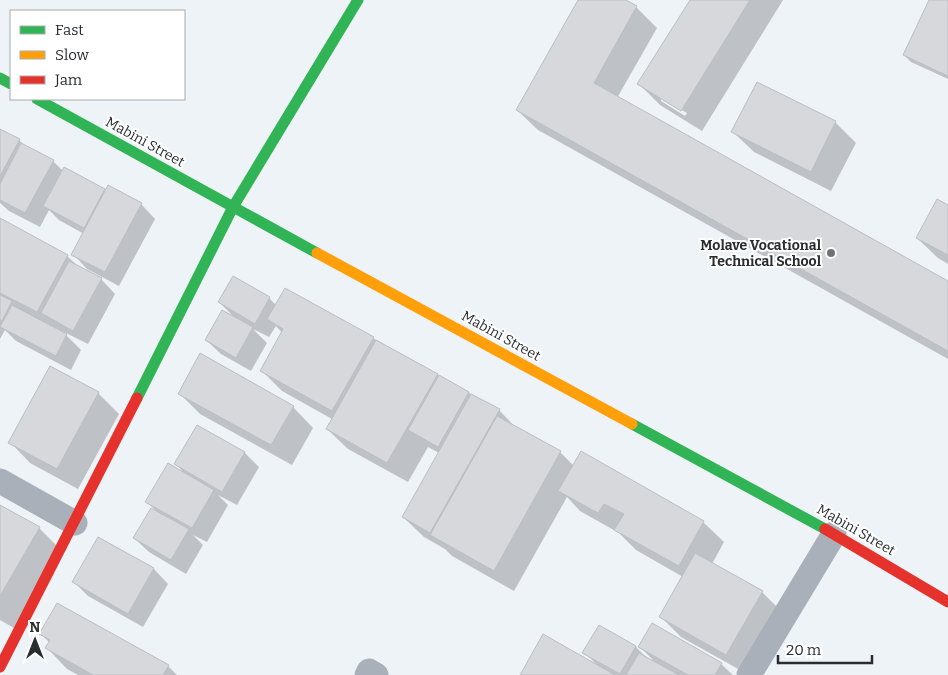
<svg xmlns="http://www.w3.org/2000/svg" width="948" height="675" font-family="Bitter,serif">
	<rect width="100%" height="100%" fill="#eef3f8"/>
	<path fill="#0003" fill-rule="evenodd" d="M579,0H624L636,7L657,28L617,98L948,282V359L538,130L517,110Z
		M691,0H783L702,131L660,105L639,84ZM661,98L687,113L685,116L661,101Z
		M930,0H948V79L911,62L904,55Z
		M758,83L836,123L856,143L831,191L754,152L733,132Z
		M0,130L19,140L26,147L53,161L63,171L106,192L141,204L155,219L119,286L87,269L73,254L84,234L59,220L49,210L40,227L9,211L0,203Z
		M948,206V264L938,258L917,238Z
		M0,220L67,256L80,268L101,279L115,294L88,344L62,331L81,350L71,370L16,341L5,330L0,339Z
		M269,298L276,305L373,338L499,410L517,429L560,452L574,466L703,522L724,542L712,564L762,592L783,613L747,674L681,637L661,617L683,577L636,550L619,533L580,511L567,497L514,591L452,556L445,549L424,537L403,517L439,453L428,447L408,482L348,449L327,429L332,419L282,391L261,370L282,333L276,326L269,337L253,329L267,343L251,371L221,354L206,340L235,318L219,302Z
		M98,393L119,414L78,489L30,463L10,442Z
		M179,393L293,407L313,428L292,465L200,414Z
		M198,426L245,453L259,467L237,505L218,495L228,505L207,542L193,535L203,545L186,574L149,552L134,538L156,511L147,502L184,473L176,464Z
		M0,506L39,528L60,549L14,628L0,620Z
		M99,538L154,569L168,584L143,627L88,596L74,582Z
		M599,626L636,647L647,658L654,661L640,647L721,664L733,675H522L597,665L584,652Z
		M41,634L168,666L177,675H78L67,669L47,648L50,643Z"/>
	<path fill="#d6d8dc" stroke="#bbbec2" d="M578,0H626L637,6L594,83L948,281V351L516,110Z
		M690,0H750L681,111L637,84Z
		M929,0H948V76L903,55Z
		M757,82L836,121L811,172L731,132Z
		M0,129L20,139L0,176Z
		M21,143L54,160L25,213L0,200V184Z
		M64,167L105,189L84,228L43,206Z
		M108,185L142,203L105,272L71,255Z
		M937,199L948,205V255L916,238Z
		M0,218L68,255L37,312L0,293Z
		M69,261L102,278L73,331L41,313Z
		M233,276L270,297L255,324L218,302Z
		M285,288L374,337L332,411L260,371L283,329L267,319Z
		M0,295L12,301L2,321L0,320Z
		M12,305L67,334L56,356L0,327Z
		M222,310L253,327L236,358L205,340Z
		M376,340L438,374L387,463L326,429Z
		M200,353L294,406L271,445L178,394Z
		M50,366L99,392L57,469L8,443Z
		M439,375L469,392L438,447L408,430Z
		M471,394L500,409L430,533L402,517Z
		M497,416L561,451L494,571L430,535Z
		M197,425L245,452L222,492L174,464Z
		M581,451L704,521L679,566L614,530L624,514L604,504L598,513L558,491Z
		M168,463L214,490L192,528L145,502Z
		M0,505L40,527L0,596Z
		M151,508L189,529L171,560L133,538Z
		M98,537L154,568L128,614L72,582Z
		M695,553L763,591L726,655L659,617Z
		M57,603L169,665L163,675H93L45,648L50,640L39,634Z
		M652,623L722,663L715,675H688L638,647Z
		M599,625L636,646L620,674L582,653Z
		M543,634L615,675H520Z
		M639,653L679,675H626Z"/>
	<g fill="none" stroke-linecap="round" stroke-linejoin="round">
		<path stroke="#a9b0b9" stroke-width="25" d="M0,481L75,523
			M367,675L369,671L376,675
			M749,675L834,534"/>
		<path stroke="#30b455" stroke-width="11" d="M0,78L11,84
			M37,99L317,253
			M137,398L233,207L358,0
			M632,424L825,529"/>
		<path stroke="#ff9f0a" stroke-width="11" d="M317,253L632,424"/>
		<path stroke="#e5322d" stroke-width="11" d="M825,529L948,602
			M0,667L137,398"/>
	</g>
	<circle fill="#6f7276" stroke="#fff" stroke-width="2" cx="831" cy="253" r="5"/>
	<g text-anchor="middle" dominant-baseline="central" stroke-width="4" stroke-linejoin="round" paint-order="stroke">
		<g font-size="14" fill="#2a2d30" stroke="#fff">
			<text transform="translate(145 142) rotate(29)">Mabini Street</text>
			<text transform="translate(501 336) rotate(29)">Mabini Street</text>
			<text transform="translate(856 530) rotate(30)">Mabini Street</text>
		</g>
		<g font-size="14" font-weight="bold" fill="#2a2d30" stroke="#fff" text-anchor="end">
			<text x="821" y="245">Molave Vocational<tspan x="821" dy="16">Technical School</tspan></text>
		</g>
	</g>
	<rect x="10" y="10" width="175" height="90" fill="#ffffff" stroke="#aaabac"/>
	<rect x="20" y="26" width="25" height="8" fill="#30b455" stroke="#aaabac"/>
	<text x="55" y="35" font-size="15" fill="#2a2d30">Fast</text>
	<rect x="20" y="51" width="25" height="8" fill="#ff9f0a" stroke="#aaabac"/>
	<text x="55" y="60" font-size="15" fill="#2a2d30">Slow</text>
	<rect x="20" y="76" width="25" height="8" fill="#e5322d" stroke="#aaabac"/>
	<text x="55" y="85" font-size="15" fill="#2a2d30">Jam</text>
	<g transform="translate(35 640)" stroke="#ffffff" stroke-width="4" paint-order="stroke">
	<path d="M0-4L9 19L0 12L-9 19Z" fill="#2a2d30"/>
	<text y="-8" font-size="14" font-weight="bold" text-anchor="middle" fill="#2a2d30">N</text>
	</g>
	<path d="M778 655v8h94v-8" fill="none" stroke="#2a2d30" stroke-width="2.5"/>
	<text x="786" y="655" font-size="15" fill="#2a2d30" stroke="#ffffff" stroke-width="4" paint-order="stroke">20 m</text>
</svg>
